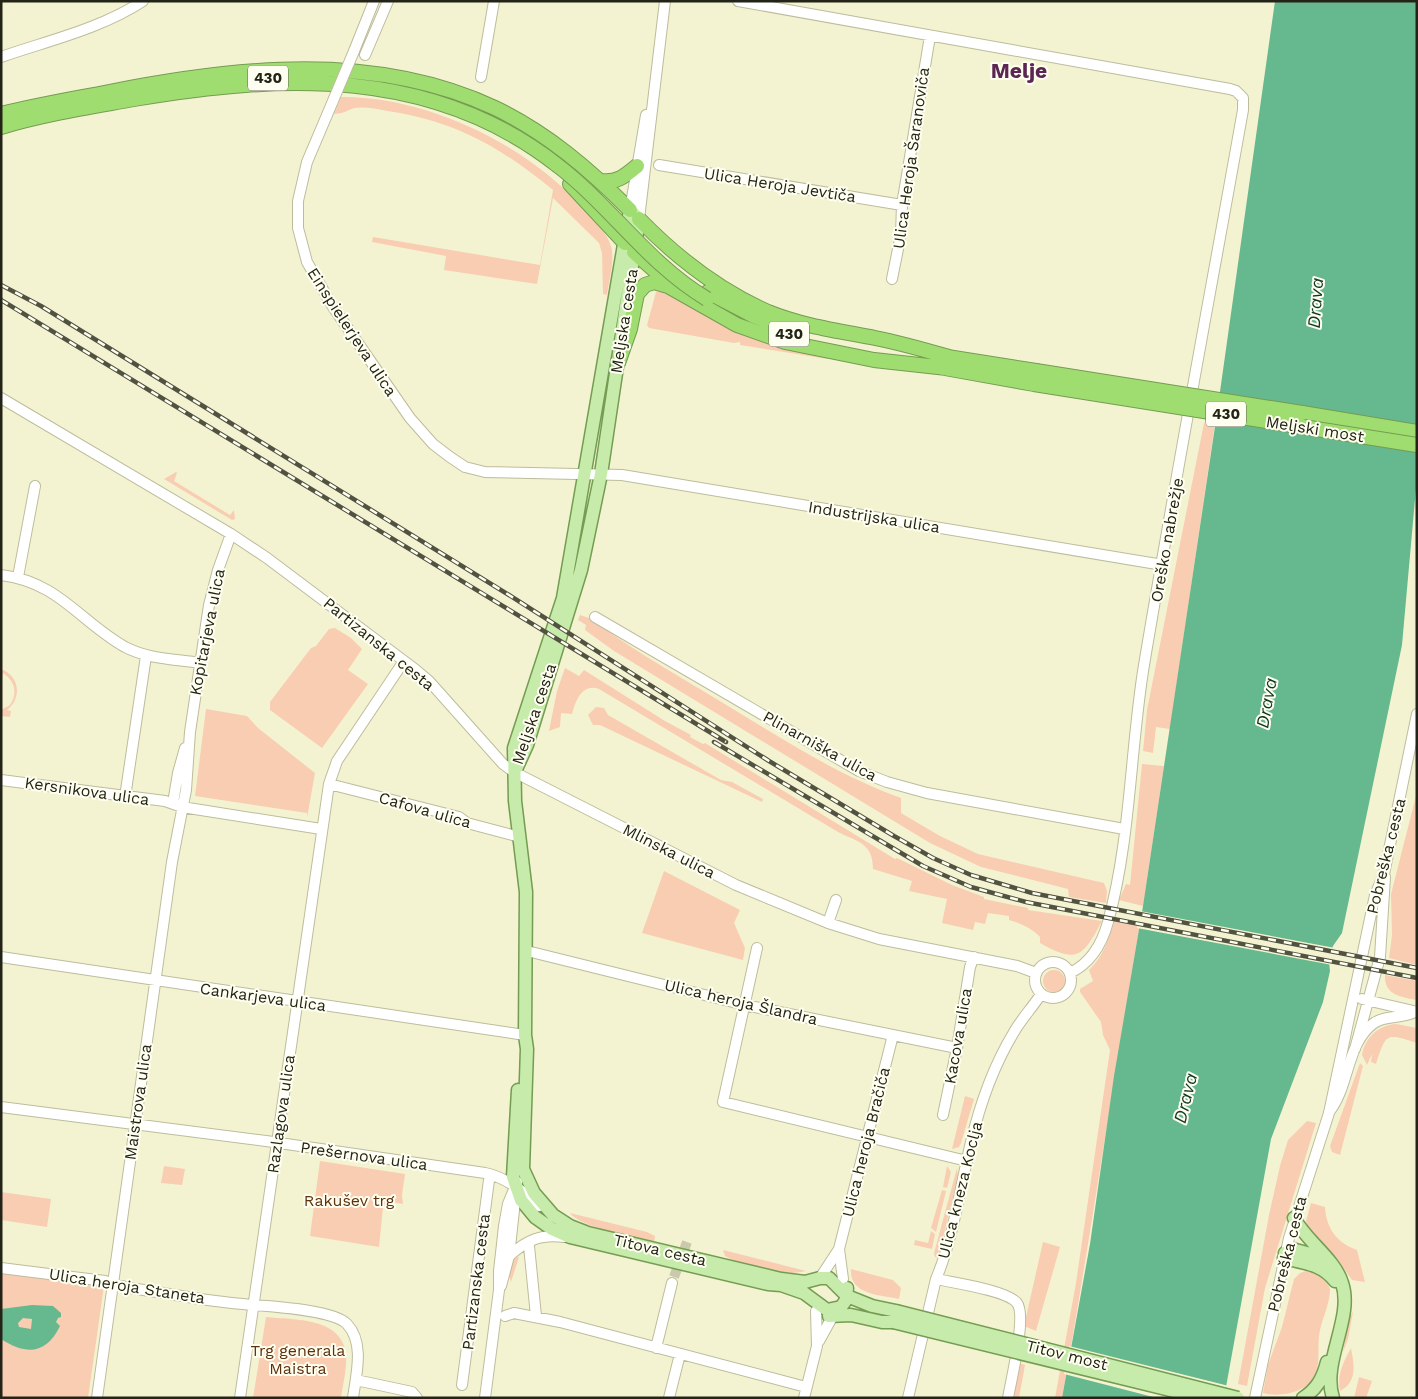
<svg xmlns="http://www.w3.org/2000/svg" width="1418" height="1399" font-family="'Work Sans',sans-serif">
	<rect width="100%" height="100%" fill="#f4f3d1"/>
	<path fill="#f9cdb2" d="M341,97C427,96 531,146 586,212C595,222 607,233 611,246C615,260 609,280 607,295L603,294L602,253L599,243L553,198L537,284L444,270L446,256L372,242L373,237L540,265L553,190C503,149 459,123 394,112C382,110 367,106 355,108C347,110 346,113 334,114Z
		M656,292H667L738,333L828,356V359L740,345V342L734,343L649,328L647,325Z
		M1204,423L1215,424L1170,729L1156,727L1153,753L1143,751L1147,710Z
		M176,472L177,473L174,481L230,515L234,510L235,519L232,520L164,479Z
		M580,615L595,620V622C639,654 687,681 733,709C787,742 842,777 901,798V813L940,836L978,854L1104,883L1107,891L1106,903L1069,897L1068,889L981,867L930,843L614,651L585,630L586,625L578,620Z
		M335,628L351,638L362,649L348,670L368,684L322,748L270,710V702L311,648L316,646L329,629Z
		M565,668L579,676L584,670L665,721L691,735L690,737L703,744L705,743L895,859L897,858L952,885L984,897V899L1028,908V910L1102,921C1083,957 1077,964 1040,943V937C1031,928 1022,924 1009,920V916L988,913L985,924L975,922L973,930L942,923L947,899L909,891L912,881L873,869C873,843 858,842 838,832L599,689C582,683 576,700 572,714L561,713L560,727L549,731L557,691Z
		M1,669C20,676 22,698 7,710L11,711L10,717L1,716V710L10,705C18,693 15,681 3,673L1,683Z
		M596,707L604,708L608,715L721,780L732,782L763,799L762,802L600,725H593L588,715Z
		M206,709L247,716L258,728L315,773L307,818V813L195,796Z
		M1142,764L1164,766L1143,906L1119,900L1126,884L1130,885Z
		M1417,792V965L1389,958L1392,935L1391,894Z
		M664,871L740,910L734,923L745,948L743,960L642,933Z
		M1115,920L1140,924C1113,1082 1090,1240 1062,1398H1055L1076,1283L1110,1050L1103,1035L1101,1022L1080,992V989L1093,981L1089,970C1103,957 1109,938 1115,920Z
		M1043 981a11 11 0 1 1 22 0a11 11 0 1 1-22 0Z
		M1385,975L1417,981V1000C1401,997 1384,995 1385,975Z
		M1396,1024L1417,1028V1043C1386,1033 1386,1033 1376,1064L1371,1062L1372,1054L1367,1065L1362,1055C1365,1038 1378,1025 1396,1024Z
		M1360,1063L1363,1066L1340,1155L1332,1152L1330,1146Z
		M965,1096L974,1099L961,1143L959,1147L952,1149Z
		M1307,1121L1316,1123L1265,1288L1247,1386L1238,1384L1269,1215L1280,1166L1288,1140Z
		M320,1161L405,1174L402,1195L403,1204L393,1202L383,1207L379,1247L310,1236Z
		M164,1166L185,1169L182,1185L161,1183Z
		M947,1166L951,1172L947,1188L943,1187Z
		M957,1168L958,1177L938,1258L935,1257L934,1253Z
		M942,1190L946,1191L936,1232L931,1228Z
		M1,1192L51,1199L47,1227L1,1220Z
		M1311,1203L1325,1207C1326,1228 1337,1243 1357,1250L1365,1282L1352,1280L1335,1256L1309,1230L1306,1221Z
		M570,1213L647,1232L655,1236L654,1242C637,1239 578,1226 570,1213Z
		M931,1231L935,1234L932,1249L914,1245L915,1240L928,1243Z
		M1043,1242L1060,1247L1036,1331L1024,1326Z
		M723,1250L806,1271C785,1277 744,1267 725,1256Z
		M518,1257H519L511,1282L509,1276L513,1260Z
		M851,1269L893,1280L901,1288L899,1299C880,1295 849,1295 851,1269Z
		M1306,1271C1319,1272 1325,1277 1330,1289C1330,1303 1323,1317 1320,1330C1317,1343 1320,1356 1317,1369C1313,1392 1281,1398 1263,1393L1268,1365L1282,1327L1294,1279L1300,1273Z
		M1,1272L104,1286L88,1398H1Z
		M1353,1312L1348,1339L1343,1352L1349,1317Z
		M266,1317C294,1320 343,1317 346,1355C347,1369 343,1384 341,1398H253Z
		M1351,1348C1354,1364 1358,1382 1340,1391C1337,1374 1343,1363 1351,1348Z
		M1019,1363L1025,1365L1019,1398H1014Z
		M1359,1377L1372,1381L1366,1398H1354Z"/>
	<path fill="#66b88e" fill-rule="evenodd" d="M1275,1H1417V477L1402,645L1342,933L1333,946L1329,962L1330,971L1323,1002L1271,1139L1224,1398H1062L1090,1244L1114,1076L1143,906L1216,420Z
		M32,1305L53,1306L61,1313V1317L58,1318L56,1322L60,1326C46,1355 26,1355 1,1339V1309ZM23,1318L32,1319L31,1329L19,1327L18,1323Z"/>
	<path fill="#f4f3d1" d="M1140,911L1335,948L1332,965L1137,928Z
		M1069,1346L1229,1386L1227,1398H1157L1064,1374Z"/>
	<g fill="none" stroke-linecap="round" stroke-linejoin="round">
		<path stroke="#cac9ac" stroke-width="10" stroke-dasharray="10 5" stroke-linecap="butt" d="M674,1277L687,1242"/>
		<defs>
			<path id="minor" d="M738,1L1230,89L1236,91L1243,98V110C1210,295 1175,480 1144,665C1130,750 1131,838 1108,922C1102,944 1091,963 1070,973
				M354,51L374,1
				M365,55L388,1
				M1,57C50,40 100,29 143,1
				M481,77L494,1
				M327,115L307,162L298,201V228L307,262L333,307L410,418L433,444L450,457L465,467L485,472L622,475L1163,565
				M659,165L902,205
				M630,210L646,115
				M639,219L665,1
				M892,279L901,234L902,205L930,36
				M1,398L231,534L267,558L416,670L429,681L503,764L514,772L736,885L828,923L879,939L1017,966L1036,973
				M1,575C59,582 79,621 125,647C148,659 174,659 200,663
				M18,577L35,486
				M595,617L859,771L887,782L927,793L1124,829
				M1,780L165,801L182,807L321,829
				M329,784L459,817L467,823L520,837
				M125,797L146,656
				M173,803L178,773L185,748
				M828,923L836,900
				M757,948L723,1102L967,1161
				M527,951L745,1005L957,1048
				M1,957L525,1035
				M1035 980a18 18 0 1 1 36 0a18 18 0 1 1-36 0Z
				M1362,999L1417,1012
				M1355,1049L1380,957L1385,877
				M1,1107L266,1141L485,1173C507,1178 523,1191 539,1206
				M1329,1112C1350,1086 1346,1043 1374,1023C1385,1015 1400,1019 1415,1012
				M943,1115L957,1048L970,967L974,957
				M529,1246L536,1316
				M839,1249L843,1279
				M509,1256C527,1240 540,1234 564,1237
				M1,1268L105,1281L129,1288C167,1293 205,1301 243,1304C264,1306 333,1309 347,1324C365,1343 356,1375 353,1398
				M820,1278L839,1249L893,1035
				M936,1279C954,1283 1006,1290 1017,1303C1027,1316 1011,1380 1008,1398
				M501,1286L509,1256L516,1192
				M505,1316L514,1313L560,1322L806,1387
				M819,1341L835,1312
				M656,1348L672,1283
				M356,1380L412,1392L417,1398
				M462,1385L489,1180
				M97,1398L172,862L186,790L190,732L209,605L218,570L231,534
				M240,1398L329,784L337,761L404,661
				M485,1398L499,1290V1271L504,1226L508,1204L517,1182
				M669,1398L680,1354
				M804,1398L817,1346L816,1311
				M908,1398L936,1279C954,1236 960,1188 971,1142C980,1104 994,1065 1014,1032C1022,1018 1033,1007 1041,994
				M1255,1398L1289,1238L1329,1113L1375,895L1384,874L1417,714"/>
			<path id="major" d="M630,210L563,598L514,748L515,801L526,892L525,1035L527,1049L523,1169L534,1193L553,1215L570,1226L588,1233L781,1279L805,1282L820,1278H829L847,1296L872,1306L896,1311
				M517,767L527,745L581,570L601,474L639,219L633,213
				M518,1090L513,1177L521,1200L535,1217L552,1229L570,1237L768,1284L781,1285L804,1293L827,1310L841,1307L846,1300L847,1288
				M1294,1218C1307,1242 1335,1259 1342,1283C1354,1318 1321,1362 1333,1398
				M1285,1253L1292,1249L1325,1258
				M1284,1258C1304,1263 1322,1264 1335,1281
				M829,1316L851,1315L882,1322H893
				M1303,1398C1317,1389 1323,1378 1327,1362"/>
			<path id="highway" d="M1,114C37,105 73,99 109,92C235,67 374,51 495,108C547,133 589,169 630,210
				M1,127C44,114 90,107 134,99C283,74 432,67 557,165
				M601,181C617,183 625,176 637,166
				M570,184L625,243
				M639,219C677,258 718,290 768,312C802,326 839,331 875,338C900,343 925,350 949,357
				M634,252L670,284
				M708,292L754,316L775,324
				M941,356L1036,371
				M618,363L630,329L637,294L645,285L654,282L668,286L737,325L785,342L874,360L947,368
				M939,367L1034,384
				M1302,413L1417,432"/>
		</defs>
		<use href="#minor" stroke="#bdbc9c" stroke-width="12"/>
		<use href="#major" stroke="#749c52" stroke-width="15"/>
		<use href="#highway" stroke="#749c52" stroke-width="16"/>
		<use href="#minor" stroke="#fff" stroke-width="10"/>
		<use href="#major" stroke="#c6ebaa" stroke-width="12"/>
		<use href="#highway" stroke="#a0dd71" stroke-width="14"/>
		<defs>
			<path id="rail" d="M1,285L41,306L509,595L769,761L894,836L933,858L971,875L1032,893L1417,968
				M1,300L726,742
				M714,742L923,866L971,887L1026,902L1417,978"/>
		</defs>
		<use href="#rail" stroke="#525241" stroke-width="4.5"/>
		<use href="#rail" stroke="#fffff1" stroke-width="2.5" stroke-dasharray="8" stroke-linecap="butt"/>
		<defs>
			<path id="minor-bridge" d="M327,115L354,51"/>
			<path id="major-bridge" d="M896,1311L1238,1398
				M893,1322L1203,1398"/>
			<path id="highway-bridge" d="M557,165C611,206 648,264 707,299
				M1036,371L1302,413
				M1034,384L1417,445"/>
		</defs>
		<use href="#minor-bridge" stroke="#bdbc9c" stroke-width="12" stroke-linecap="butt"/>
		<use href="#major-bridge" stroke="#749c52" stroke-width="15" stroke-linecap="butt"/>
		<use href="#highway-bridge" stroke="#749c52" stroke-width="16" stroke-linecap="butt"/>
		<use href="#minor-bridge" stroke="#fff" stroke-width="10"/>
		<use href="#major-bridge" stroke="#c6ebaa" stroke-width="12"/>
		<use href="#highway-bridge" stroke="#a0dd71" stroke-width="14"/>
	</g>
	<g text-anchor="middle" dominant-baseline="central" stroke-width="4" stroke-linejoin="round" paint-order="stroke">
		<g fill="#fffff1" stroke="#656558" stroke-width="1">
			<rect x="248" y="65.5" width="40" height="25" rx="4"/>
			<rect x="769" y="321.5" width="40" height="25" rx="4"/>
			<rect x="1206" y="401.5" width="40" height="25" rx="4"/>
		</g>
		<g font-size="15" font-weight="bold" fill="#232317">
			<text x="268" y="78">430</text>
			<text x="789" y="334">430</text>
			<text x="1226" y="414">430</text>
		</g>
		<g font-size="16" fill="#232317" stroke="#fffff1">
			<text transform="translate(911 158) rotate(-82)">Ulica Heroja Šaranoviča</text>
			<text transform="translate(780 185) rotate(9)">Ulica Heroja Jevtiča</text>
			<text transform="translate(624 321) rotate(-81)">Meljska cesta</text>
			<text transform="translate(352 332) rotate(57)">Einspielerjeva ulica</text>
			<text transform="translate(1315 429) rotate(9)">Meljski most</text>
			<text transform="translate(874 517) rotate(9)">Industrijska ulica</text>
			<text transform="translate(1167 540) rotate(-80)">Oreško nabrežje</text>
			<text transform="translate(207 632) rotate(-79)">Kopitarjeva ulica</text>
			<text transform="translate(379 644) rotate(39)">Partizanska cesta</text>
			<text transform="translate(534 714) rotate(-71)">Meljska cesta</text>
			<text transform="translate(820 746) rotate(29)">Plinarniška ulica</text>
			<text transform="translate(87 791) rotate(8)">Kersnikova ulica</text>
			<text transform="translate(425 810) rotate(16)">Cafova ulica</text>
			<text transform="translate(669 851) rotate(27)">Mlinska ulica</text>
			<text transform="translate(1386 856) rotate(-76)">Pobreška cesta</text>
			<text transform="translate(263 997) rotate(8)">Cankarjeva ulica</text>
			<text transform="translate(741 1002) rotate(13)">Ulica heroja Šlandra</text>
			<text transform="translate(958 1036) rotate(-80)">Kacova ulica</text>
			<text transform="translate(138 1102) rotate(-82)">Maistrova ulica</text>
			<text transform="translate(281 1114) rotate(-82)">Razlagova ulica</text>
			<text transform="translate(866 1142) rotate(-76)">Ulica heroja Bračiča</text>
			<text transform="translate(364 1156) rotate(8)">Prešernova ulica</text>
			<text transform="translate(960 1190) rotate(-76)">Ulica kneza Koclja</text>
			<text transform="translate(660 1250) rotate(13)">Titova cesta</text>
			<text transform="translate(1287 1254) rotate(-76)">Pobreška cesta</text>
			<text transform="translate(476 1282) rotate(-83)">Partizanska cesta</text>
			<text transform="translate(127 1286) rotate(9)">Ulica heroja Staneta</text>
			<text transform="translate(1067 1355) rotate(14)">Titov most</text>
		</g>
		<g font-size="16" fill="#5e310e" stroke="#fffff1">
			<text x="349" y="1200">Rakušev trg</text>
			<text x="298" y="1350">Trg generala<tspan x="298" dy="18">Maistra</tspan></text>
		</g>
		<g font-size="18" font-style="italic" fill="#123725" stroke="#fffff1">
			<text transform="translate(1315 303) rotate(-86)">Drava</text>
			<text transform="translate(1266 703) rotate(-80)">Drava</text>
			<text transform="translate(1185 1098) rotate(-76)">Drava</text>
		</g>
		<g font-size="21" font-weight="bold" fill="#5c2652" stroke="#fffff1">
			<text x="1019" y="70">Melje</text>
		</g>
	</g>
	<rect width="1418" height="1399" fill="none" stroke="#232317" stroke-width="5"/>
</svg>
